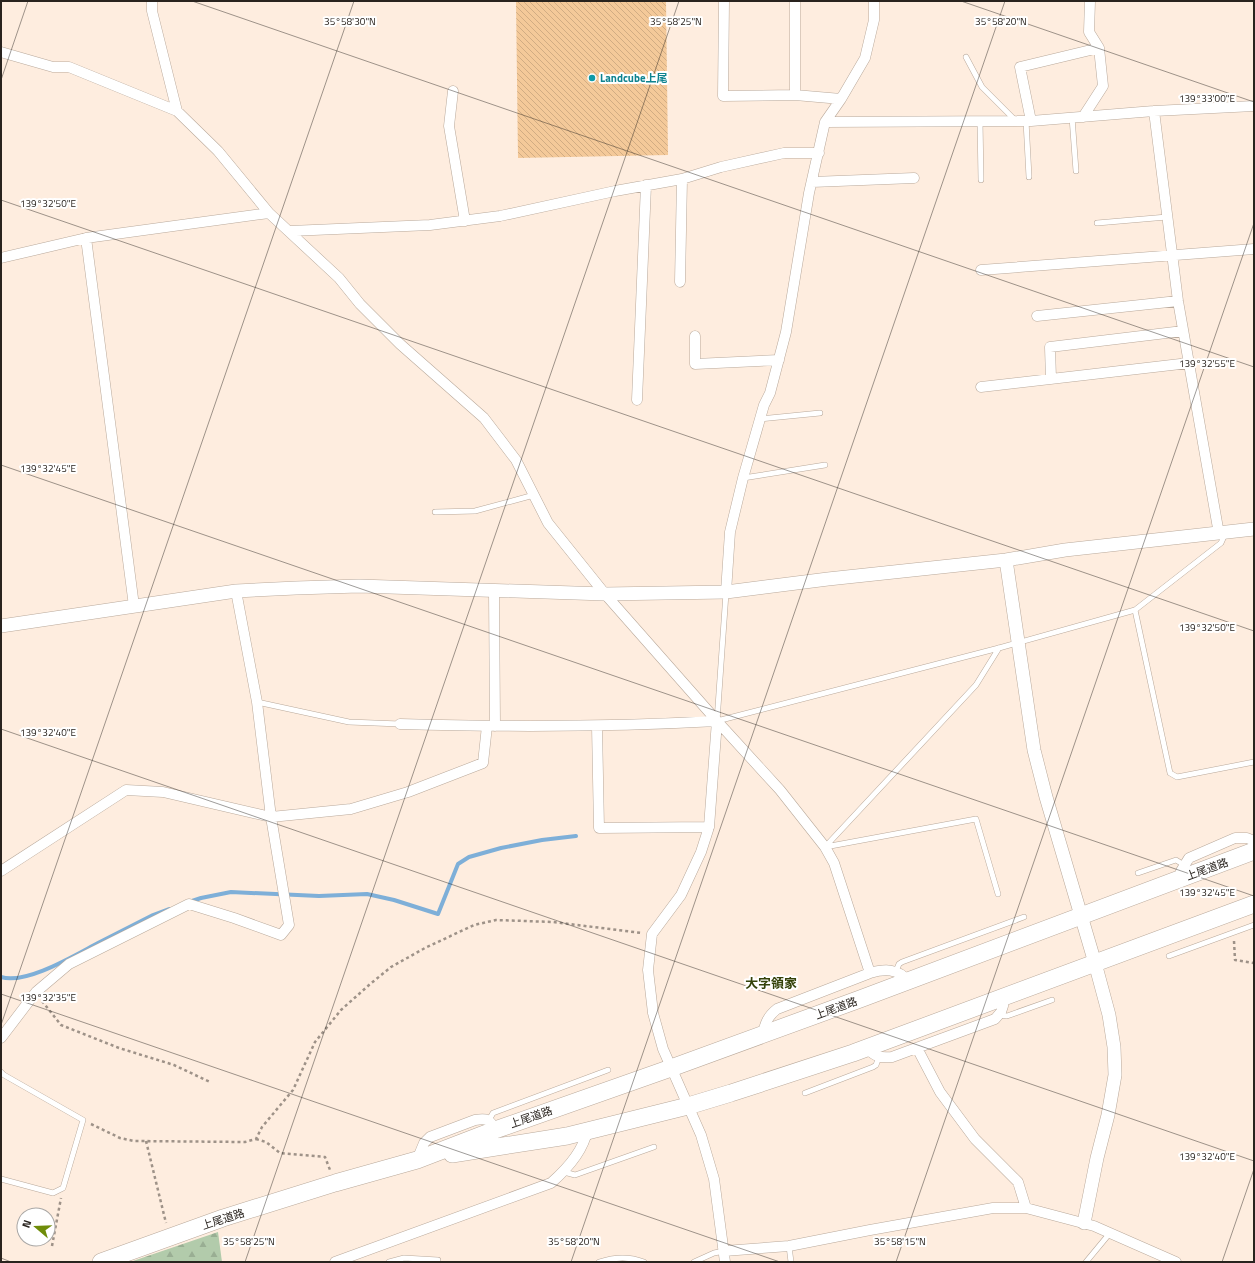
<svg xmlns="http://www.w3.org/2000/svg" width="1255" height="1263" font-family="'Titillium Web','Noto Sans JP',sans-serif">
	<defs>
		<pattern id="forest-firs" width="22" height="20" patternUnits="userSpaceOnUse"><rect width="22" height="20" fill="#b2cbab"/><path d="M5 1l3.5 6h-7zM16 11l3.5 6h-7z" fill="#99ae93"/></pattern>
		<pattern id="building-back-hatch" width="6" height="6" patternUnits="userSpaceOnUse"><rect width="6" height="6" fill="#f4c999"/><path d="M-1 5l2 2M0 0l6 6M5-1l2 2" fill="none" stroke="#d1ac83"/></pattern>
	</defs>
	<rect width="100%" height="100%" fill="#feeddf"/>
	<path fill="url(#forest-firs)" d="M218,1232L222,1262H130Z"/>
	<g fill="none" stroke-linecap="round" stroke-linejoin="round">
		<path stroke="#7eafd8" stroke-width="4" d="M189,902L201,898L231,892L319,896L367,894L394,900L438,914L458,864L469,857L501,848L542,840L576,836
			M1,977C26,985 75,955 98,943C116,934 135,924 153,915L169,909"/>
	</g>
	<path fill="url(#building-back-hatch)" d="M516,1H666L668,155L518,158Z"/>
	<g fill="none" stroke-linecap="round" stroke-linejoin="round">
		<defs>
			<path id="service" d="M966,57L982,87L1015,120
				M1072,117L1076,171
				M980,121L981,180
				M1026,121L1029,177
				M1097,223L1167,217
				M760,419L820,413
				M743,478L825,465
				M435,512L475,511L534,495
				M726,593L717,721L999,648L1135,610L1221,543L1225,534
				M1135,610L1170,773L1177,777L1254,762
				M257,702L349,722L400,724
				M825,847L976,685L999,648
				M825,847L976,819L998,894
				M1138,873L1176,860L1184,865
				M1169,956L1254,925
				M896,971L899,964L902,962L1024,917
				M999,1015L1007,1016L1052,1000
				M1,1072L4,1075L83,1120L63,1188L53,1193L1,1179
				M805,1093L873,1067L876,1065L879,1057
				M489,1120L493,1113L608,1070
				M564,1172L575,1175L654,1147
				M789,1246L791,1262
				M389,1262L404,1258L438,1260
				M599,1262C614,1257 629,1256 644,1262
				M694,1262L714,1253L724,1251
				M1086,1262L1110,1233"/>
			<path id="minor" d="M152,1V11L177,111
				M724,1L723,96L795,95L841,99L865,58L874,20V1
				M1090,1L1089,32L1099,48
				M1,52L53,67H69L177,111L218,151L269,213L339,278L360,304L400,344L484,418L516,460L548,523L605,594L717,721L709,827L701,852L681,895L652,934L648,970L653,1013L663,1049L701,1135L714,1179L725,1262
				M453,91L449,126L465,221
				M795,95V1
				M1154,111L1178,301L1219,534
				M1031,121L1020,67L1099,48L1103,86L1083,117
				M825,122L841,99
				M812,182L914,178
				M290,231L430,225L500,216L615,191L682,179L721,167L784,153H819
				M86,238L134,606
				M1,258L86,238L269,213
				M981,270L1254,249
				M680,282L682,179
				M1037,316L1178,301
				M695,336V364L779,360
				M1051,379L1050,347L1183,331
				M981,387L1189,363
				M637,400L646,185
				M494,591L495,726
				M726,592L730,532L743,478L764,405L770,393L786,332L809,193L825,122L1031,121L1154,111L1254,106
				M400,724C506,727 611,727 717,721L780,790L825,847L834,863L870,973
				M597,726L599,828L709,827
				M1,871L126,790L163,792L271,817L351,809L408,792L483,763L487,726
				M1181,878V871L1189,858L1235,838H1247L1254,841
				M763,1034C765,1023 768,1016 777,1009L870,973C884,969 898,968 908,981
				M1,1038L36,992L69,964L189,904L234,918L281,935L289,925L271,817L257,702L236,591
				M866,1048C876,1057 879,1058 892,1057L995,1019L1001,1012L1003,1006L1004,997
				M917,1048L940,1092L975,1139L1018,1182L1026,1208
				M417,1160L424,1143L430,1137L475,1120C487,1118 490,1119 495,1130
				M724,1251L789,1246L870,1230L993,1208H1026L1094,1226L1176,1262
				M335,1262L551,1183C567,1169 583,1152 587,1131"/>
			<path id="tertiary" d="M1006,560L1034,750L1046,797L1095,963L1109,1015L1114,1047L1115,1075L1108,1115L1097,1158L1084,1223
				M1,626L236,591L296,588L359,586L605,594L726,592L828,579L1006,560L1065,550L1254,529"/>
			<path id="trunk" d="M452,1154L567,1136L688,1106L731,1093L853,1053L1254,904
				M101,1262L223,1218L335,1183L417,1160L495,1130L671,1068L860,999L1254,851"/>
		</defs>
		<use href="#service" stroke="#b9a99b" stroke-width="6"/>
		<use href="#minor" stroke="#b9a99b" stroke-width="11"/>
		<use href="#tertiary" stroke="#b9a99b" stroke-width="14"/>
		<use href="#trunk" stroke="#b9a99b" stroke-width="18"/>
		<path stroke="#9e9288" stroke-width="2.5" stroke-dasharray="3 3" stroke-linecap="butt" d="M1234,941L1235,960L1254,963
			M42,1001L61,1025L119,1048L174,1065L210,1082
			M91,1124L120,1138L134,1141L245,1142L256,1139L262,1127L293,1090L315,1042L341,1010L369,985L391,967L425,948L474,925L496,920L553,922L642,933
			M256,1139L266,1142L280,1153L325,1157L330,1170
			M146,1141L166,1223
			M52,1246L61,1198"/>
		<use href="#service" stroke="#fff" stroke-width="5"/>
		<use href="#minor" stroke="#fff" stroke-width="10"/>
		<use href="#tertiary" stroke="#fff" stroke-width="13"/>
		<use href="#trunk" stroke="#fff" stroke-width="17"/>
	</g>
	<path fill="none" stroke="#29231e" stroke-width="1" stroke-opacity="0.45" d="M192,1L1254,367M961,1L1254,102M1,80L28,1M1,200L1254,631M1,465L1254,896M1,729L1254,1161M1,994L780,1262M1,1025L354,1M1,1258L11,1262M245,1262L679,1M571,1262L1005,1M896,1262L1254,223M1222,1262L1254,1169"/>
	<circle fill="#0f9aa8" stroke="#fff" stroke-width="1.5" cx="592" cy="78" r="4"/>
	<g text-anchor="middle" dominant-baseline="central" stroke-width="4" stroke-linejoin="round" paint-order="stroke">
		<g font-size="11" font-weight="bold" fill="#0d838f" stroke="#fff" text-anchor="start">
			<text x="600" y="78">Landcube上尾</text>
		</g>
		<g font-size="11" fill="#29231e" stroke="#fff">
			<text transform="translate(1207 869) rotate(-20)">上尾道路</text>
			<text transform="translate(836 1008) rotate(-20)">上尾道路</text>
			<text transform="translate(531 1117) rotate(-19)">上尾道路</text>
			<text transform="translate(223 1219) rotate(-18)">上尾道路</text>
		</g>
		<g font-size="13" font-weight="bold" fill="#344209" stroke="#fff">
			<text x="771" y="983">大字領家</text>
		</g>
	</g>
	<g font-size="10" text-anchor="middle" fill="#29231e" stroke="#fff" stroke-width="4" stroke-linejoin="round" paint-order="stroke">
		<text x="350" y="25">35°58'30"N</text>
		<text x="676" y="25">35°58'25"N</text>
		<text x="1001" y="25">35°58'20"N</text>
		<text x="1207" y="102">139°33'00"E</text>
		<text x="48" y="207">139°32'50"E</text>
		<text x="1207" y="367">139°32'55"E</text>
		<text x="48" y="472">139°32'45"E</text>
		<text x="1207" y="631">139°32'50"E</text>
		<text x="48" y="736">139°32'40"E</text>
		<text x="1207" y="896">139°32'45"E</text>
		<text x="48" y="1001">139°32'35"E</text>
		<text x="1207" y="1160">139°32'40"E</text>
		<text x="249" y="1245">35°58'25"N</text>
		<text x="574" y="1245">35°58'20"N</text>
		<text x="900" y="1245">35°58'15"N</text>
	</g>
	<rect width="1255" height="1263" fill="none" stroke="#29231e" stroke-width="4"/>
	<g transform="translate(36 1227) rotate(289)"><circle r="19" fill="#ffffff" stroke="#a9a7a5"/>
	<path d="M0-3L7 15L0 10L-7 15Z" fill="#6f8c09"/>
	<text y="-6" font-size="11" font-weight="bold" text-anchor="middle" fill="#29231e">N</text>
	</g>
</svg>
